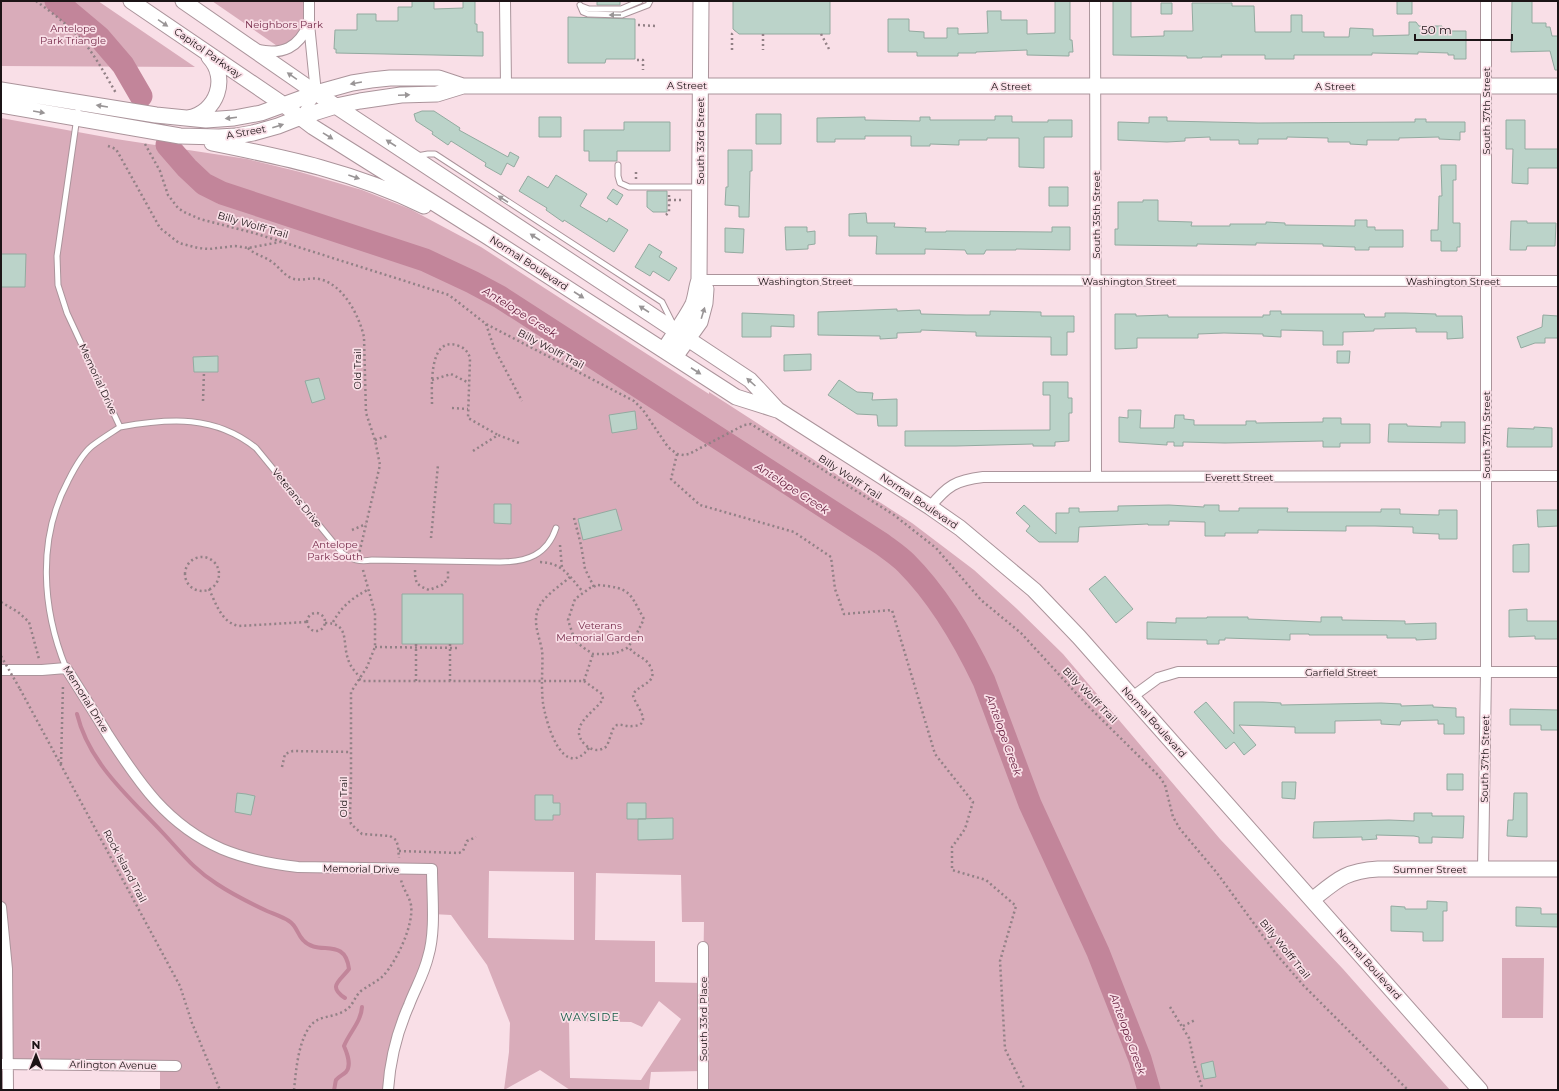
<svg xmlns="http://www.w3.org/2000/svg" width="1559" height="1091" font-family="Montserrat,sans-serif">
	<rect width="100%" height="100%" fill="#f9dfe7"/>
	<path fill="#d9acba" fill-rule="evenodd" d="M1,1H98L195,67L1,66Z
		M212,1H309V24L283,50Z
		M1,118L116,139L247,159L300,172L362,190L410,209L481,247L709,394V392L912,523L974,570L1016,608L1063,654L1220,839L1343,969L1450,1090H703V1071L651,1072L649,1090H570L540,1070L504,1090L509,1052L510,1023L487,965L451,915L432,914L431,941L409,1003L388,1090H160V1066L8,1064L1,907ZM489,871L574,872V940L488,938ZM596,873L681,875L682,922H704L703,983L655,982V941L595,940ZM659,1001L681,1019L641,1080L570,1078L569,1021L631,1022L642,1027Z
		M1502,958H1544L1543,1018H1502Z"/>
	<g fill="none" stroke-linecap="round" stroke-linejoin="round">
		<path stroke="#c2859a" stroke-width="4" d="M77,714C89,763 128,796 162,832C181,852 193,869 217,884C232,894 250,903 267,911C274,914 283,917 289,921C297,926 297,934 303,940C318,957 345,936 349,969C340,981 327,986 345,998
			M334,1090C335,1087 335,1083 336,1080C339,1076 343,1075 346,1072C352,1065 347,1053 344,1046C349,1033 361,1022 362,1007"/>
		<path stroke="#c2859a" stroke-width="23" d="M56,1L99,37L123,65L141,96
			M167,145L187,168L204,184L222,193L425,260L472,282L500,297L882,544C890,550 899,556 906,563C939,596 964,639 984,681L1030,804L1098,952L1140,1059L1149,1090"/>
	</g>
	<path fill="#bbd3c9" stroke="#93aaa0" d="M412,1H434V9L463,8V1H475V24H477V32H483V56L336,53V49H334L335,30H357V14H376V21H398V7H412Z
		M597,1H620V5H597Z
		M733,1H830V34H739L733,29Z
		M1055,1H1070V40H1072L1073,52H1069V56L1027,55V50L976,52V53H958V56H917V52H888V19H909V31L924,32V38H947V28H958V34L988,33L987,11H1001V20H1027V34L1055,33Z
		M1113,1H1131V37L1164,36V31H1193L1192,3H1232V6H1254L1255,32H1291V15H1302V32H1324V37H1349L1350,28L1373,29V36L1409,35V22H1416L1419,26H1442V31H1466V59H1454V55H1448V53L1418,52V54L1372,53V55H1294V59H1265V55H1221L1222,57H1202V58H1187V56L1113,55Z
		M1397,1H1412V14H1397Z
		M1512,1H1532V23H1546V27H1550L1552,36H1558V70H1555L1550,51L1511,52Z
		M1161,3H1172V14H1161Z
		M568,17L635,19V59H606L605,63H568Z
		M422,111H434L460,128L459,130L508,157L510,152L519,157L514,167L507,163L501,175L485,166L486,163L451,141L448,145L432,134L433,132L416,121L414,114Z
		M756,114H781V144H756Z
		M995,116H1012V122H1048V120H1072V137H1044V168L1019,167V138H987V140H959V145L930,144V146H911V136H865V139H835V142H817V118L865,117V120L920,121V117H930V120H995Z
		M539,117H561V137H539Z
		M1149,117H1167V121L1258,123L1415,122V119H1426V122H1465V132H1460V140L1439,139V137L1399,138V140H1367V145L1350,144V142H1328V138L1287,137V139H1258V144H1239V140H1210V137L1185,138V141L1167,142L1118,140V122L1149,123Z
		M1506,120H1525V149H1558V168H1528V184L1512,183L1513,149H1506Z
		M624,122H670V151H617V161H589V151H584V130H624Z
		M728,150H752V171H750L749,217H739V206L725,205L726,187H728Z
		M1441,165H1456V180H1453V223H1460V247H1457V251H1441V241H1431V230H1438L1439,196H1442Z
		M556,175L587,194L580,206L607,222L609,218L628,230L614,252L564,220L563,222L546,210L547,208L519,191L528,176L548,188Z
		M1049,187H1068V206H1049Z
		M613,189L623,195L617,205L607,198Z
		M647,191H667V212H653L647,207Z
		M1143,200H1158V221L1192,222L1191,226H1230V224H1266V222L1285,223V225L1355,226V220H1367V227H1375V230H1403V247H1369V250H1355V247L1323,246V244L1256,243V245L1197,244V246L1115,245V229H1118V202H1143Z
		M866,213L867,223H895L894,227L926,228L925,232H946V231L1052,232V227H1070V250L1016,249V250H986L984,254H967L965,250L925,249V254H876L877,236H849V214Z
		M1511,221H1527V223H1556L1555,246H1527L1526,250H1510Z
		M785,227H807V232L815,231V244L808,245V249L786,250Z
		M725,228L744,229L743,253L725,252Z
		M649,244L662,252L659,257L677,268L669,281L653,271L650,276L635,267Z
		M1,254H26L25,287H1Z
		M897,309V311L920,310L921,314L966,315H990V311L1041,312V316H1074V332H1067V355H1051V337L976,336V332L921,330V332L897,333V338L880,339V336L818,335V312Z
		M1270,311H1281V314H1364L1365,317H1385V313H1405L1436,314V316H1462L1463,338L1447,339V332H1416V328L1374,329V331L1343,332V345H1323V331L1281,330V337L1263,336V334L1224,333L1198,334V338H1137V348L1115,349V314H1136V316L1168,315V317H1263V315H1270Z
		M742,313L794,315V327L771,326V337H742Z
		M1543,315L1558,316V338H1545V343H1535L1521,348L1517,337L1542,327Z
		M1337,351H1350L1349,363H1337Z
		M811,354V370L784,371V355Z
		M218,356V372H194L193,357Z
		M319,378L325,399L312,403L305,381Z
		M839,380L857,392L873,393L872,400L897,399V426H878L877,415L857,414L828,395Z
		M1043,382H1068V398H1072V413H1069V441L1055,442V446H1033V444L956,446H905V431L1050,430V395H1043Z
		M1128,410H1141L1140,428H1174L1175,415H1184V419L1194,420V425H1246V421H1256V423L1323,422V418H1341V424H1370V443H1340V447H1323V441L1225,443L1183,442V446H1174V442H1167V445L1119,442V417L1128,418Z
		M635,411L637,429L612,433L609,415Z
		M1441,422H1465V443L1388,442L1389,424H1407V426L1441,427Z
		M1534,427L1552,428V447H1507L1508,428L1534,429Z
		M494,504H511V524L494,523Z
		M1024,505L1056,534V513H1069V508H1079V512L1118,511V506L1169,505L1204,507V505H1219V511H1239V508H1288L1287,512H1381V509H1400V514L1439,515V510H1457V539H1439V534L1413,533V527L1375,526H1346V531L1258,530V533H1225V536H1205V522L1169,521V525H1148V524L1079,527L1078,542H1039L1026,531L1030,526L1016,513Z
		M616,509L622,530L583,540L578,519Z
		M1537,510H1558V526L1538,527Z
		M1529,544V572H1513V545Z
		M1105,576L1133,609L1116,623L1089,589Z
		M402,594H463V644H402Z
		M1527,609V621H1558V639H1535V636L1509,637V610Z
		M1207,617H1248V619L1321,622V617H1342V620L1405,621V624L1436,623V639L1416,640V638H1387V635H1309V634H1290V640L1225,638V640H1219V644H1207V640L1147,639V622L1176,623V618H1207Z
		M1206,702L1234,734V702H1263L1281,703V705L1381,703L1401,704V706L1433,705V707L1456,708V717H1464V734H1444V724H1438V720L1401,721L1400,725L1381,724V720L1335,721V733H1295V727L1239,725L1256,745L1244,755L1234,742L1226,749L1194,712Z
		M1510,709L1558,710V730H1541V725H1510Z
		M1447,774H1463V790H1447Z
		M1282,782H1296L1295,799L1282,798Z
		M237,793L246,794L255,796L251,815L235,812Z
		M1514,793H1527V837L1507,836L1508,820H1513Z
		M535,795H553V803H560V815H553V820H535Z
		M627,803H646V819H627Z
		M1414,813H1432V816H1464L1463,838L1432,837V843H1419V837L1414,836L1376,835L1377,839L1362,840V837L1313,838L1314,822L1389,820L1414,821Z
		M673,818V839L638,840V819Z
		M1427,901L1447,902V911H1443V941H1423V932L1391,931V906L1405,907V909H1427Z
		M1516,907L1541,908V914H1558V927L1516,926Z
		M1213,1061L1216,1077L1204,1079L1201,1064Z"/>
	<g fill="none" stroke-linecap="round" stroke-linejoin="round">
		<defs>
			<path id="lane" d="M580,5L583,12L588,14L622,15L648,5L650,1
				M581,6L589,9H621L640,1
				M417,156L428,154H435L662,302L673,324
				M618,165V176L620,183L629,187H699
				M120,427C170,418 215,415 256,448L342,553C352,560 359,562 372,560L500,562C527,562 547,555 556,528
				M66,668C42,609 37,539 68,481C74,469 82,454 92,446C101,439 111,433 120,427L67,313L58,285L57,256L79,103"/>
			<path id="street" d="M505,1L506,86
				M1095,1L1096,477
				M258,50C283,55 298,48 309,24
				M301,117L316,93L309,24V1
				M699,280L1558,281
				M930,507C947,486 956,480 983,477L1558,476
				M1,670H42L66,668C80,690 94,712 108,735C139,783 167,825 222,849C246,859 272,864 298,867L432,869C432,897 436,931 428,957C424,974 415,989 409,1005C397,1032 390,1060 388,1090
				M1132,697L1158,678L1178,672H1558
				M1483,869L1486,672V1
				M1,907L7,969L8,1090
				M703,947V1090
				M1,1064L176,1066"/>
			<path id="secondary" d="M131,1L284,105L313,127L488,237L736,397L777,410
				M183,1L316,93L750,380L778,410L930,507L960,528L1034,590L1079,637L1480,1090
				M1,90L156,115L206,120L234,118L261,113L316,93L352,83L371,80L390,78H439L463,86
				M1,105L180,136L219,137L236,136L253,133L278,126L301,117L336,106L360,101L401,95L437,94L463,86H1558
				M188,118C217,113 229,78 209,57
				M212,143C287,158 354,172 424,206
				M664,350C673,335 685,320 693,304C696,296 696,288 699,280L701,1
				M675,357L700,322L705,303L706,289L700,281
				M1312,900C1337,880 1345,871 1378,869H1558"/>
		</defs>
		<use href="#lane" stroke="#ab949b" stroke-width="7"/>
		<use href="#street" stroke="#ab949b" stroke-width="12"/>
		<use href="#secondary" stroke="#ab949b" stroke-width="17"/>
		<path stroke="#928186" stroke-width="2.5" stroke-dasharray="2 3" stroke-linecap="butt" d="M36,1C54,14 72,28 86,45C97,59 106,76 116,93
			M638,25L656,26
			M763,34V50
			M821,34L829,49
			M732,50V34L735,31
			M637,60H643V70
			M145,144L160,171L168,195L178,208L184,212L200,219L254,233L449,295L486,324L634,401L643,410L668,447L677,454L684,455L689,454L744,425L751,424L894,515L936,548L981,600L1021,633L1086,704L1159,776L1165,785L1173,817L1180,829L1217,873L1277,955L1304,986L1408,1090
			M108,146L116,149L160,228L179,243L198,248L209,249L235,246L248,248L280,242
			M636,179V171
			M669,195V200H684
			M666,215L669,212V200H667
			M248,248C255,255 264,256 272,262C279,267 283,274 291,278C300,282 309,277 319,279C343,284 359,315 364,337L366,413L375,440L380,465L359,554
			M486,324L494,348L522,401
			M432,380L451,374L469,383
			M203,401L204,372
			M432,404C432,388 428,334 459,346C465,348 469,353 470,359L468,418L498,435
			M452,408L468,409
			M375,440L387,436
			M473,451L498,435L519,443
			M677,454L671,479L700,505L794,532L831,557L835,589L844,614L892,610L935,754L973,802L965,829L952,847V870L986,880L1016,906L1000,961L1005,1049L1025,1090
			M574,518L581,545L585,569L594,587
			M352,530L366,524
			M431,538L438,465
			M560,545L562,568
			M185 574a17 17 0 1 1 34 0a17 17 0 1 1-34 0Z
			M540,562C563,563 569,576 583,592
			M363,570L375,613V647L367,667L351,692V782L350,815L351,824L362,834L390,836L396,840L398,846L399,858
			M415,570C415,584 417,585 429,590L442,585L448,579V569
			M598,585C631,588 629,592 644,619L634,639L627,648L616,653L606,654H593L584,648L575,641L568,620L575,599L590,588Z
			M209,589C216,604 222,623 239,626L306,622
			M1,602L18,612L29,622L39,659
			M307 622a9 9 0 1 1 18 0a9 9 0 1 1-18 0Z
			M333,622C342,606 352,598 369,589
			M325,623C350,623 342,642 348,659C350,666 355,672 360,677
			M450,644V681
			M375,647L459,648
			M359,679L363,681H542C542,671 543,659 542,650C539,635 532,622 539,607C545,595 560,586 570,577
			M416,681V644
			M584,681L602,694L603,699C596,711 570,724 582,741C584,744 588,748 592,749C597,751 602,750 607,746L613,729L617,725C622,724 627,727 633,726C655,725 634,704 633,695C637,684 660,684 650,666C646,657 634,656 629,647
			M20,689L180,986L192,1023L220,1090
			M589,748C563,782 546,723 543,703C542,695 542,688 542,681H584L593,654
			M61,764L63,685
			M282,767L285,754L293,751L351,752
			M399,851L459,853L463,851L467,841L476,837
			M1170,1007L1189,1038L1195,1066L1203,1090
			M1183,1026L1195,1020
			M294,1090C296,1071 298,1041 311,1025C320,1015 333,1018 344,1011C353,1007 354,997 361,991C369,985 377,982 384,975C397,960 414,925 411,905C409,895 402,888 401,879"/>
		<use href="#lane" stroke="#fff" stroke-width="5"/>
		<use href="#street" stroke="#fff" stroke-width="10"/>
		<use href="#secondary" stroke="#fff" stroke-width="15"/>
		<path stroke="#928186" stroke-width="2.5" stroke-dasharray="2 3" stroke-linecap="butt" d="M1,656L20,689"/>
	</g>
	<defs><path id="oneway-solid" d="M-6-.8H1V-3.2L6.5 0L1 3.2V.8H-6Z"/></defs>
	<g fill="#999596">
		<use href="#oneway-solid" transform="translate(615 15) rotate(180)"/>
		<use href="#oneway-solid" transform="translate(163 23) rotate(34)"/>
		<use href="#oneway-solid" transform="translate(292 76) rotate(-145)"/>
		<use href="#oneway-solid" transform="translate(356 83) rotate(170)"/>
		<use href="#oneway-solid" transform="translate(404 95) rotate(-3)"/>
		<use href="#oneway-solid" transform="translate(102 106) rotate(-171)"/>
		<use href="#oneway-solid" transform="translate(39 112) rotate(10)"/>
		<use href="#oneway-solid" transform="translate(231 118) rotate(173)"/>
		<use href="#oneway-solid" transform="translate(278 126) rotate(-18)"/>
		<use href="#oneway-solid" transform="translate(328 136) rotate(32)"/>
		<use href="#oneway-solid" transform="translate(391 143) rotate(-147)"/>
		<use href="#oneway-solid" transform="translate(354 177) rotate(19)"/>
		<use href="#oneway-solid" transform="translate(503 199) rotate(-147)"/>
		<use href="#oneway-solid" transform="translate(535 237) rotate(-147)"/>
		<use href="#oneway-solid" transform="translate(579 295) rotate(33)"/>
		<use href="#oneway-solid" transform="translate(644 309) rotate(-147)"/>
		<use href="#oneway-solid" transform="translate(703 313) rotate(-73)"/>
		<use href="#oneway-solid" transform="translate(696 371) rotate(33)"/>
		<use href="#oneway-solid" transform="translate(751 382) rotate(-138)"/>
	</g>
	<g text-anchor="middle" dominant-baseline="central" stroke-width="3.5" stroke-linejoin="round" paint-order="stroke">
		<g font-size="10" fill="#772c4b" stroke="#f9dfe7">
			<text x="284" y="24">Neighbors Park</text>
			<text x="73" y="28">Antelope<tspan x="73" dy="12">Park Triangle</tspan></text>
			<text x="335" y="544">Antelope<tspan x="335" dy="12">Park South</tspan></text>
			<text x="600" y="625">Veterans<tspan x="600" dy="12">Memorial Garden</tspan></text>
		</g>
		<g font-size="10" fill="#1c1416" stroke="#f9dfe7">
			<text transform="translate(208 53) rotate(35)">Capitol Parkway</text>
			<text x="687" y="85">A Street</text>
			<text x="1011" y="86">A Street</text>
			<text x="1335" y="86">A Street</text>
			<text transform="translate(1486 111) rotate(-90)">South 37th Street</text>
			<text transform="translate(246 132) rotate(-10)">A Street</text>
			<text transform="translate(700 141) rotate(-90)">South 33rd Street</text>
			<text transform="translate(1096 215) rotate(-90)">South 35th Street</text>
			<text transform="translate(253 225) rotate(16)">Billy Wolff Trail</text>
			<text transform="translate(529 263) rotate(33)">Normal Boulevard</text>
			<text x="805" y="281">Washington Street</text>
			<text x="1129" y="281">Washington Street</text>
			<text x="1453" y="281">Washington Street</text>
			<text transform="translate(551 349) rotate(28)">Billy Wolff Trail</text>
			<text transform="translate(357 369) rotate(-90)">Old Trail</text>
			<text transform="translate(98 379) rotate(65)">Memorial Drive</text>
			<text transform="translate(1486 435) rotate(-90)">South 37th Street</text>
			<text transform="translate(850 477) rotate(33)">Billy Wolff Trail</text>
			<text x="1239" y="477">Everett Street</text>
			<text transform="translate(297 498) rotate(51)">Veterans Drive</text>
			<text transform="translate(919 501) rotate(34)">Normal Boulevard</text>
			<text x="1341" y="672">Garfield Street</text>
			<text transform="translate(1090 695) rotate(46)">Billy Wolff Trail</text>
			<text transform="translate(86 699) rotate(58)">Memorial Drive</text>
			<text transform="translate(1154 722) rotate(48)">Normal Boulevard</text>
			<text transform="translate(1485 759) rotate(-89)">South 37th Street</text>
			<text transform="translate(343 797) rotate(-90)">Old Trail</text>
			<text transform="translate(125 866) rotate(62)">Rock Island Trail</text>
			<text transform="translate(361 869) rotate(1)">Memorial Drive</text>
			<text x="1430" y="869">Sumner Street</text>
			<text transform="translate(1285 949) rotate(51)">Billy Wolff Trail</text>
			<text transform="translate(1369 964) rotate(48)">Normal Boulevard</text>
			<text transform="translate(703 1019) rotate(-90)">South 33rd Place</text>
			<text transform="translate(113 1065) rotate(1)">Arlington Avenue</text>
		</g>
		<g font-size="11" font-style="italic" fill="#641b3b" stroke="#f9dfe7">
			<text transform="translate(520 312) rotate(32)">Antelope Creek</text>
			<text transform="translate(792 488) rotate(33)">Antelope Creek</text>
			<text transform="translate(1004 735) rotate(70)">Antelope Creek</text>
			<text transform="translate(1128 1034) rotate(70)">Antelope Creek</text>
		</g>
		<g font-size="11" letter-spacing="1" fill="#105b44" stroke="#f9dfe7">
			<text x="590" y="1017">WAYSIDE</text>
		</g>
	</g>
	<rect width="1559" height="1091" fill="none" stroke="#1c1416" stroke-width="4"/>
	<g transform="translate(36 1055)" stroke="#f9dfe7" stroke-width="3" paint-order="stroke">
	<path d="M0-3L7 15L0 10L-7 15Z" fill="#1c1416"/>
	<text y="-6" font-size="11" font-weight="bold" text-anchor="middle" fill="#1c1416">N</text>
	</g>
	<path d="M1415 34v6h97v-6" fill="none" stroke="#1c1416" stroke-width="2"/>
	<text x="1421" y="34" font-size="12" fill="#1c1416" stroke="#f9dfe7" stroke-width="3" paint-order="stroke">50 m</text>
</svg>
